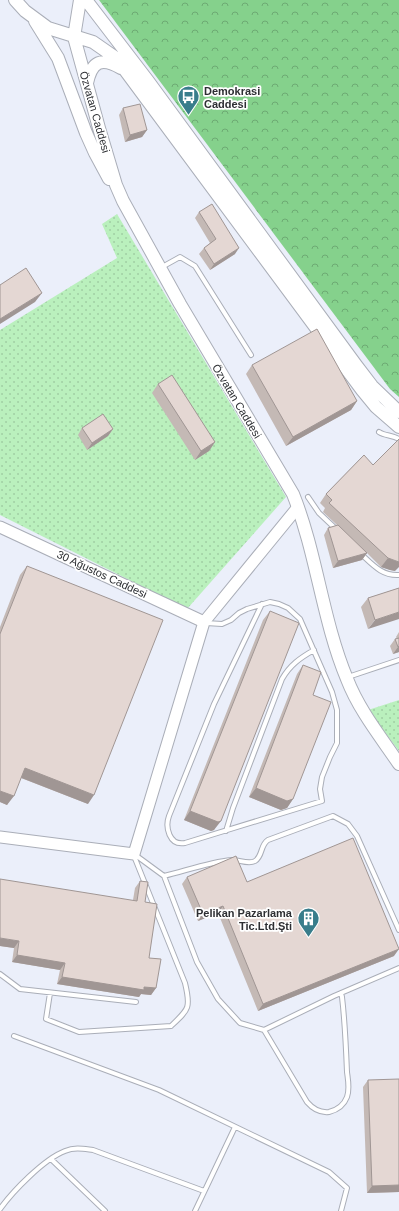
<svg xmlns="http://www.w3.org/2000/svg" width="399" height="1211" font-family="Helvetica,sans-serif">
	<defs>
		<pattern id="grass-dots" width="8" height="8" patternUnits="userSpaceOnUse"><rect width="8" height="8" fill="#baf0bd"/><path d="M2 2h.1M6 6h.1" fill="none" stroke="#a0cea3" stroke-width="1.8" stroke-linecap="round"/></pattern>
		<pattern id="forest-crowns" width="20" height="18" patternUnits="userSpaceOnUse"><rect width="20" height="18" fill="#85d18c"/><path d="M2 6a3 3 0 1 1 6 0M12 15a3 3 0 1 1 6 0" fill="none" stroke="#6daa73"/></pattern>
	</defs>
	<rect width="100%" height="100%" fill="#ebeffa"/>
	<path fill="url(#grass-dots)" d="M117,214L286,497L187,609L0,515V330L117,258L102,224Z
		M399,700V751L368,710Z"/>
	<path fill="url(#forest-crowns)" d="M99,0H399V397L390,389Z"/>
	<g fill="none" stroke-linecap="round" stroke-linejoin="round">
		<defs>
			<path id="lane" d="M162,267L180,257L195,266L251,355
				M379,432C385,436 392,435 399,439
				M308,497L319,513L337,530
				M361,554C373,565 382,576 399,575
				M206,623L222,624L231,620L239,613L247,609L270,602L279,604L288,608L300,619L332,692L337,710V743L330,757L322,777L320,789L322,801L185,843C169,846 165,827 169,816L214,704L262,604
				M348,677L399,660
				M226,831L233,808L282,679C290,665 300,658 314,650
				M134,854L164,876L197,962L218,999L240,1023L264,1030L334,996L399,968
				M164,876C185,871 210,862 231,860C238,859 248,865 255,861C263,856 260,845 268,840L333,816L348,824L357,836L399,930
				M0,974L20,989L136,1002
				M50,993L46,1019L79,1032L171,1026C189,1009 191,1008 185,983L134,856
				M264,1030L307,1102C313,1109 320,1113 329,1112C337,1110 344,1105 347,1097C350,1089 348,1080 347,1072C346,1047 345,1022 342,997L341,993
				M14,1036L159,1090L329,1172L347,1188L341,1211
				M51,1159L105,1211
				M0,1209C13,1191 44,1159 65,1151C75,1147 84,1149 93,1150L204,1191
				M195,1211L235,1127"/>
			<path id="secondary" d="M0,527L204,622
				M0,837L134,854L204,622L298,507"/>
			<path id="primary" d="M15,0L25,11L48,28L93,42L116,58L362,390L376,407L399,427
				M80,0L74,37L99,128L116,185L123,201L180,304L293,494C317,554 322,619 347,679C359,710 380,736 399,764
				M86,0L148,81L356,365L372,386L399,412
				M35,21L58,58L86,133L95,153L109,179
				M87,83C92,61 101,57 121,68"/>
		</defs>
		<use href="#lane" stroke="#aaaeb8" stroke-width="6"/>
		<use href="#secondary" stroke="#aaaeb8" stroke-width="13"/>
		<use href="#primary" stroke="#aaaeb8" stroke-width="14"/>
		<use href="#lane" stroke="#fff" stroke-width="4"/>
		<use href="#secondary" stroke="#fff" stroke-width="11"/>
		<use href="#primary" stroke="#fff" stroke-width="12"/>
	</g>
	<path fill="#c4b9b5" d="M123,108L147,130L142,137L125,142L119,115Z
		M199,212L235,254L210,270L199,254L204,248L210,243L195,218Z
		M252,365L357,401L351,410L286,446L246,374Z
		M158,384L215,442L209,451L195,460L152,393Z
		M82,428L113,429L108,436L87,450L78,435Z
		M364,455L395,571L390,570L381,567L367,553L362,560L333,568L324,535L328,528L337,525L323,512L325,508L320,503L326,494Z
		M27,566L88,804L21,778L7,805L0,802V627L20,575Z
		M399,588L368,629L361,607L368,598Z
		M270,611L214,830L211,831L184,820L263,620Z
		M399,632V652L393,654L390,646L395,639H397L396,637Z
		M303,665L293,799L287,808L281,810L249,797L297,674Z
		M187,877L247,882L394,956L258,1011L218,913L198,921L182,884Z
		M140,881L145,902L149,958L156,988L151,995L141,994L139,997L57,984L60,970L12,962L14,948L0,946L133,900L135,888Z
		M368,1080L399,1192L367,1193L363,1087Z"/>
	<path fill="#a09694" d="M147,130L142,137L125,142L130,135Z
		M239,248L235,254L210,270L214,264Z
		M42,293L35,302L0,324V319Z
		M357,401L351,410L286,446L293,437Z
		M113,429L108,436L87,450L92,443Z
		M215,442L209,451L195,460L201,451Z
		M367,553L362,560L333,568L338,561Z
		M388,558L399,562V567L395,571L390,570L381,567Z
		M399,612V619L368,629L375,620Z
		M399,646V652L393,654L398,647Z
		M25,768L94,795L88,804L19,777Z
		M256,788L293,799L287,808L281,810L249,797Z
		M0,791L14,796L7,805L0,802Z
		M190,811L221,821L214,830L211,831L184,820Z
		M223,906L218,913L198,921L203,914Z
		M0,938L19,941L14,948L0,946Z
		M399,949L394,956L258,1011L263,1004Z
		M17,955L65,963L60,970L12,962Z
		M62,977L144,987L156,988L151,995L141,994L139,997L57,984Z
		M399,1185V1192L367,1193L372,1186Z"/>
	<path fill="#e4d7d3" stroke="#a09694" d="M140,104L147,130L130,135L123,108Z
		M212,204L239,248L214,264L204,248L216,239L199,212Z
		M26,268L42,293L0,319V285Z
		M317,329L357,401L293,437L252,365Z
		M172,375L215,442L201,451L158,384Z
		M103,414L113,429L92,443L82,428Z
		M399,439V562L388,558L329,503L332,500L326,494L364,455L373,465Z
		M338,525L367,553L338,561L328,528Z
		M27,566L163,620L94,795L25,768L14,796L0,791V634Z
		M399,588V612L375,620L368,598Z
		M270,611L299,623L221,821L218,822L190,811Z
		M399,638V646L398,647L395,639Z
		M303,665L321,672L313,695L331,702L293,799L287,801L256,788Z
		M353,838L399,949L263,1004L223,906L203,914L187,877L236,856L247,882Z
		M0,879L137,901L140,881L148,882L145,902L157,904L149,958L161,959L156,988L144,987V990L62,977L65,963L17,955L19,941L0,938Z
		M399,1079V1185L372,1186L368,1080Z"/>
	<defs>
		<symbol id="bus-pin" viewBox="-11 -11 22 30"><path d="M0 17L-7.5 6A9.5 9.5 0 1 1 7.5 6Z" fill="#387d8b" stroke="#fff"/><path d="M-5-6H5V4H4V6H2V4H-2V6H-4V4H-5ZM-3.5-4V0h7V-4ZM-3.5 1.2v1.5H-2V1.2ZM2 1.2v1.5H3.5V1.2Z" fill="#fff"/></symbol>
		<symbol id="building-pin" viewBox="-11 -11 22 30"><path d="M0 17L-7.5 6A9.5 9.5 0 1 1 7.5 6Z" fill="#387d8b" stroke="#fff"/><path d="M-4-6H4V6H1V3H-1V6H-4ZM-2.5-4.3h1.7v1.8h-1.7ZM.8-4.3h1.7v1.8H.8ZM-2.5-1h1.7V.8h-1.7ZM.8-1h1.7V.8H.8Z" fill="#fff"/></symbol>
	</defs>
	<g fill-rule="evenodd">
		<use href="#bus-pin" x="176" y="84" width="25" height="34"/>
		<use href="#building-pin" x="296" y="906" width="25" height="34"/>
	</g>
	<g text-anchor="middle" dominant-baseline="central" stroke-width="3.5" stroke-linejoin="round" paint-order="stroke">
		<g font-size="11" font-weight="bold" fill="#2d2f33" stroke="#fff" text-anchor="start">
			<text x="204" y="91">Demokrasi<tspan x="204" dy="13">Caddesi</tspan></text>
			<text x="292" y="913" text-anchor="end">Pelikan Pazarlama<tspan x="292" dy="13">Tic.Ltd.Şti</tspan></text>
		</g>
		<g font-size="11" fill="#2d2f33" stroke="#fff">
			<text transform="translate(95 112) rotate(74)">Özvatan Caddesi</text>
			<text transform="translate(237 401) rotate(59)">Özvatan Caddesi</text>
			<text transform="translate(102 574) rotate(25)">30 Ağustos Caddesi</text>
		</g>
	</g>
</svg>
